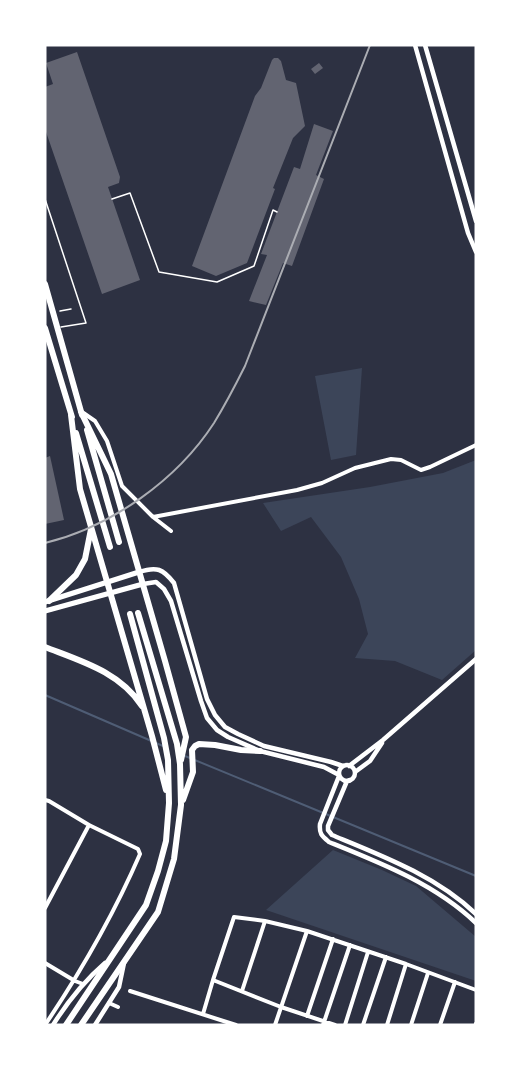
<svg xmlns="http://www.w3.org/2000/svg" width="521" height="1070" font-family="Karla,sans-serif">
	<rect width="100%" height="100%" fill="#2d3142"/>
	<path fill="#3c4559" d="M362,368L356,455L331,460L315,376Z
		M476,460V650L442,680L395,661L355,658L368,634L359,599L341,557L311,517L281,531L263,503L370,487L443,473Z
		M333,850L382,870L416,886L476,937V981L266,910Z"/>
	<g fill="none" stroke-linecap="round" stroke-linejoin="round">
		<path stroke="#4f5d75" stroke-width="2" d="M45,695L163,746
			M185,756L476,876"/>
	</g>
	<path fill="#626471" d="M77,52L120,177L119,183L108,187L140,280L102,294L45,129V87L53,84L46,63Z
		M274,58H278L281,61L286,80L296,83L305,126L293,138L273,188L275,189L247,263L216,276L192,266L255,96L261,88L272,60Z
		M319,63L323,68L315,74L311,69Z
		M314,124L333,131L316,175L324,179L292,266L283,263L266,305L249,301L267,255L261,254L294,167L300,169Z
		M50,456L64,520L45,524V458Z"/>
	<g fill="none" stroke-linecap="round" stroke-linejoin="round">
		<path stroke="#fff" stroke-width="1.5" d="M112,199L130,193L159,272L217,282L254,266L273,210L277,212
			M60,311L71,309"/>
		<path stroke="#fff" stroke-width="1.5" d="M45,199L86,323L61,327"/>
		<path stroke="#fff" stroke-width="4" d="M82,412L95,421L107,441L122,486L153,517L171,531
			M153,517L297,490L322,483L355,468L391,459L401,460L421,470L430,467L476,445
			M45,800L49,801L89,825
			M45,908L89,825L138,849L140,854C114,914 82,970 45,1025
			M45,963L75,981L83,984
			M130,991L236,1025
			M242,991L265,921
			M109,1003L118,1007
			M203,1014L213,980
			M307,1016L333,939
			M275,1025L307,931
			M323,1025L350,945
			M335,1025L281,1007L213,980L234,917L265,921L307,931L406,964L476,990
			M345,1025L368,952
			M363,1025L386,957
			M387,1025L406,964
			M411,1025L428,973
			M440,1025L455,982"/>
		<path stroke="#fff" stroke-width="4.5" d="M415,45L468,233L476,252
			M425,45L476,221
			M139,572C157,566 163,569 174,583L207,699L215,715L225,727L238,734L264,746L331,762L343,766
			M143,584L156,582L164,589L171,601L201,701L207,718L217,730L228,737L260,751L324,767L339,775
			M339 773a8 8 0 1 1 16 0a8 8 0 1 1-16 0Z
			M349,766L383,740L476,659
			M355,772L370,761L382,743
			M339,776L320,824C319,834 322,836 329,842C381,863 435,884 476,923
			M350,780L347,781L328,826V830L332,835C383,856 436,876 476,914
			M53,1025C68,1001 83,982 105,963
			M95,1025L119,987L124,963
			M476,1025V1024"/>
		<path stroke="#fff" stroke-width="5" d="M45,602L139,572
			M45,611L143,584"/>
		<path stroke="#fff" stroke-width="6" d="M45,284L82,415
			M45,328L72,417
			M81,412L111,474L165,661L186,737L181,760
			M71,415L80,489L152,736L166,790
			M87,430L119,542
			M76,433L110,547
			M49,601L76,575L85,559L91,529
			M45,647C81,661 120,672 142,706
			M183,800L193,772L192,750L195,746L199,744L215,745L241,750L260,751
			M66,1025L146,905L158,871L166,841L169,803L168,760L164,738L130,614
			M81,1025L158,912L174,859L181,805L180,764L177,744L138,613"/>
		<path stroke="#abadb3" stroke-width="2" d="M45,543C111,527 177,480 214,423C225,405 235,386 245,366L370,45"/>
	</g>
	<rect width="521" height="1070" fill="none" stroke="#ffffff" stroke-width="93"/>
</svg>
